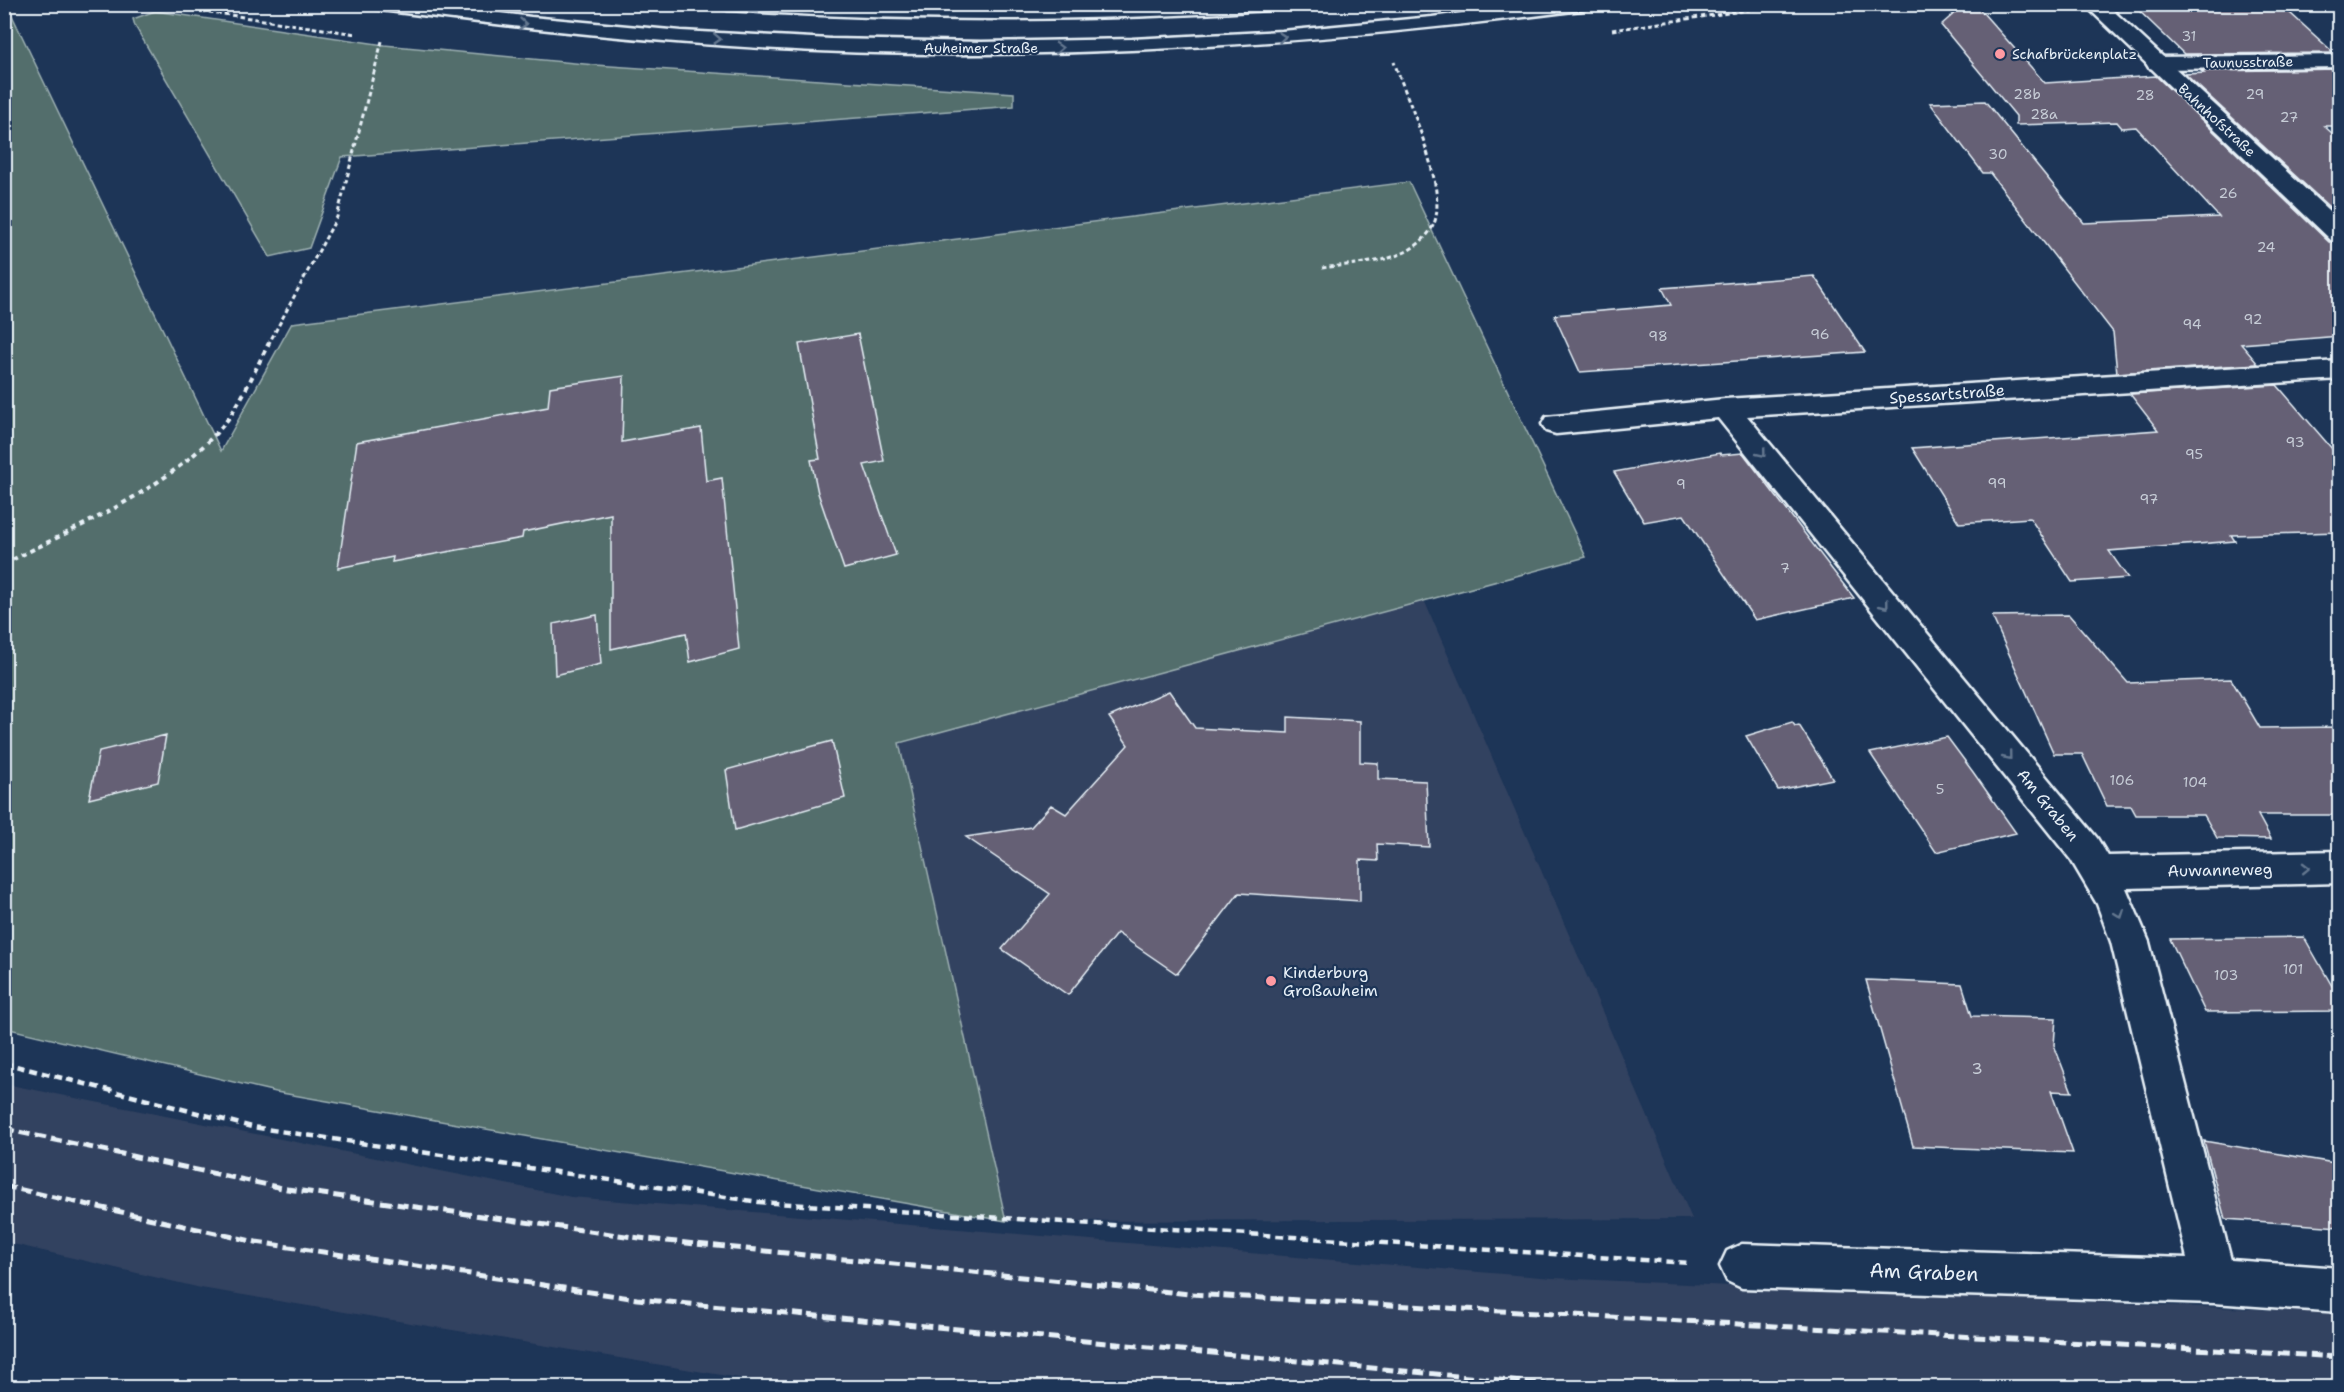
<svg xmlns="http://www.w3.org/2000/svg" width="2344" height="1392" font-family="'Shantell Sans',sans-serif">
	<rect width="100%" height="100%" fill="#1d3557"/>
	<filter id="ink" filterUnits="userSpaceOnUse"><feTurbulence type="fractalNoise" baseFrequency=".0167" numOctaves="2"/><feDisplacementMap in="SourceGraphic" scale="12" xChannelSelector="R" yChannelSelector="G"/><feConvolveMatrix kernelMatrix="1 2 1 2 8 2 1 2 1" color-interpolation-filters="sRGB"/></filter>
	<g filter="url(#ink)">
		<path fill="#334260" d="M1424,600L1692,1219L1006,1221L899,743Z
			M5,1084L571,1197L1552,1278L2339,1313V1387H793L201,1288L5,1242Z"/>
		<path fill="#526e6c" stroke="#9db0b2" stroke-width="1.5" d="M5,5H7L221,451L292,323L1409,182L1586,557L899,743L1006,1221L276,1092L5,1028Z
			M155,11L384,45L595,65L1014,93V106L342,157L309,248L270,257L135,26L133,19Z"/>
		<path fill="#656075" stroke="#e8f1f8" stroke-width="1.5" d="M1965,4H1975L2045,83L2156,76L2329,242L2340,244V336L2241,344L2258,364L2117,373L2113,332L1990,173H1983L1930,103L1985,101L2084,223L2219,217L2136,127L2122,128L2117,122L2016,125V116L1941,25Z
			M2132,4H2280L2334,53L2184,54Z
			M2340,69V126H2324L2340,140V217L2185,74L2204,73L2201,71Z
			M1814,276L1865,352L1580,372L1554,315L1671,305L1662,288Z
			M858,334L884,461L864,465L896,555L844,569L818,493L811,460L820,459L799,344Z
			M624,376L622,442L701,428L706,481L722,478L739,649L690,662L686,633L611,649V514L523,532L522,538L392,562L393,557L338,568L357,442L548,407L550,387Z
			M2277,385L2340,458V532L2231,535L2235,541L2109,551L2128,578L2072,582L2030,518L1959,523L1912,448L2158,430L2130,394Z
			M1720,453L1721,455L1743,453L1854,598L1755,620L1684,515L1644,522L1614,472Z
			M597,615L601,664L555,675L553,624Z
			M2069,615L2128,683L2231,679L2260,728L2340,727V815H2258L2271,839L2217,838L2204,815H2136L2131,806H2107L2082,754H2054L1992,616Z
			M1169,691L1195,728L1288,733V717L1360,721V762L1378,763V779L1426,781L1429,847L1377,844L1378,861L1360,860V901L1239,893L1177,974L1117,933L1068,995L1002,949L1050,894L966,837L1031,827L1051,805L1066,814L1128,745L1109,717Z
			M1792,722L1795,726L1799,725L1833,779L1778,790L1746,736Z
			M166,735L158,782L89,799L99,751Z
			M1947,737L1973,772L2016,833L1936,852L1870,753Z
			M832,741L845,798L735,830L726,770Z
			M2304,937L2340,1000V1011L2205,1012L2170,939Z
			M1866,980L1962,984L1972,1016L2056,1018L2054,1045L2072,1092L2051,1091L2073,1153L1913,1146Z
			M2204,1141L2340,1164V1227L2225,1219Z"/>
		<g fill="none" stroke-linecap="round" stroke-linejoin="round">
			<defs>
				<path id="street" d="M2340,55V67L2157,69L2149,68L2146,63L2149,58L2157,57Z
					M2340,361V379L1747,416L2097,838L2108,856L2340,851V883L2126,888L2149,942L2231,1260L2340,1268V1312L2214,1303L1742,1288L1727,1281L1720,1266L1727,1251L1742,1244L2187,1258L2111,942L2097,904L2071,860L1718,418L1556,434L1546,431L1542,424L1546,417L1725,399Z"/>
				<path id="secondary" d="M371,4H432L531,17L681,31L831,39L981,42L1132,39L1282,31L1432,17L1529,4H1591L1588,8L1581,10C1381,36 1186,52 984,54C782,56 581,36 381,10L374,8Z
					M718,4L999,8L1279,4L1276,8L1269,10C1088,22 909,22 728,10L721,8Z
					M2084,4H2106L2340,221V242L2331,240Z"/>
			</defs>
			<use href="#street" stroke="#e8f1f8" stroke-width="5"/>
			<use href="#secondary" stroke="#e8f1f8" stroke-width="5"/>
			<path stroke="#e8f1f8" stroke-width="3" stroke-dasharray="4.5 3" stroke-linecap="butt" d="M157,4L356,34
				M1612,30L1789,4
				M1322,268C1349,264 1378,264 1403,253C1417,247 1433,233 1436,217C1443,176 1408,101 1394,62
				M268,345L337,217L382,41"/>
			<path stroke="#e8f1f8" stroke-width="4" stroke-dasharray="5 4.5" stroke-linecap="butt" d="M4,564C78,526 170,489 224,424C241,404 256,367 269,343"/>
			<path stroke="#e8f1f8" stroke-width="4.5" stroke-dasharray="8 5" stroke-linecap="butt" d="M4,1063L252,1127L759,1202L1690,1263"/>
			<use href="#street" fill="#1d3557" fill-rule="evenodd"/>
			<use href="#secondary" fill="#1d3557" fill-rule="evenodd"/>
			<path stroke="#e8f1f8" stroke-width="5" stroke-dasharray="11 5" stroke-linecap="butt" d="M4,1129L287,1189L647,1239L1190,1294L2340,1357
				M4,1186L256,1242L637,1299L1522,1382L1612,1388"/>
		</g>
		<defs><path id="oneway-chevron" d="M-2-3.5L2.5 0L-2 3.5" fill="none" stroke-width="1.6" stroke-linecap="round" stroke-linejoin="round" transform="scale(1.5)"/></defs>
		<g stroke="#64778f">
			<use href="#oneway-chevron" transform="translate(523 24) rotate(5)"/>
			<use href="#oneway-chevron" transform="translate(1282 37) rotate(-5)"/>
			<use href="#oneway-chevron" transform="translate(717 39) rotate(3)"/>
			<use href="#oneway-chevron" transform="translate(1059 48) rotate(-2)"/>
			<use href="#oneway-chevron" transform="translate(1762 453) rotate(51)"/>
			<use href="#oneway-chevron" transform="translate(1885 605) rotate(51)"/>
			<use href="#oneway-chevron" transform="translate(2008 756) rotate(51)"/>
			<use href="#oneway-chevron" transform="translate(2306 868) rotate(-1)"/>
			<use href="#oneway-chevron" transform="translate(2120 914) rotate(70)"/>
		</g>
	</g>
	<g fill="#ff9aa2" stroke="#1d3557" stroke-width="2">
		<circle cx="2000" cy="54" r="6"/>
		<circle cx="1271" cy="981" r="6"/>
	</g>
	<g text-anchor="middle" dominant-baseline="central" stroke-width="4.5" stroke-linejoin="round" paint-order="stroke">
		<g font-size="14" fill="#c7cdd7">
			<text x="2189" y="36">31</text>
			<text x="2027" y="94">28b</text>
			<text x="2255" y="94">29</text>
			<text x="2145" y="95">28</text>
			<text x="2044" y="114">28a</text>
			<text x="2289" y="117">27</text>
			<text x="1998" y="154">30</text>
			<text x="2228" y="193">26</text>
			<text x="2266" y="247">24</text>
			<text x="2253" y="319">92</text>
			<text x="2192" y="324">94</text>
			<text x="1820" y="334">96</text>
			<text x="1658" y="336">98</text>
			<text x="2295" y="442">93</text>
			<text x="2194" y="454">95</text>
			<text x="1997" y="483">99</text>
			<text x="1681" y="484">9</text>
			<text x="2149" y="499">97</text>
			<text x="1785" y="568">7</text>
			<text x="2122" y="780">106</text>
			<text x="2195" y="782">104</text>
			<text x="1940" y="789">5</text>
			<text x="2293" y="969">101</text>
			<text x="2226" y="975">103</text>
		</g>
		<g font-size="14" fill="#e8f1f8" stroke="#1d3557">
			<text x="981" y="48">Auheimer Straße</text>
			<text transform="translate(2248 62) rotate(-1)">Taunusstraße</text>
			<text transform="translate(2217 120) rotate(43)">Bahnhofstraße</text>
		</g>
		<g font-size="14" fill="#e8f1f8" stroke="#1d3557" text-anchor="start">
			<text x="2012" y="54">Schafbrückenplatz</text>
		</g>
		<g font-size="16" fill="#e8f1f8" stroke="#1d3557">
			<text transform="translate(1947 394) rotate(-4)">Spessartstraße</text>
			<text transform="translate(2048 805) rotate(51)">Am Graben</text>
			<text transform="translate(2220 870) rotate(-1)">Auwanneweg</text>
		</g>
		<g font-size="16" fill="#e8f1f8" stroke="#1d3557" text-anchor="start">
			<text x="1283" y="972">Kinderburg<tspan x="1283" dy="18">Großauheim</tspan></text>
		</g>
		<g font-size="16" fill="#c7cdd7">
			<text x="1977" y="1068">3</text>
		</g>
		<g font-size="20" fill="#e8f1f8" stroke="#1d3557">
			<text transform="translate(1924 1272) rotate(2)">Am Graben</text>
		</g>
	</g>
	<rect width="2344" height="1392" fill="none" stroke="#1d3557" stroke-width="24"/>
	<rect x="12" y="12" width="2320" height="1368" fill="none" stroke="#e8f1f8" stroke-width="2" filter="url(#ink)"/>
</svg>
